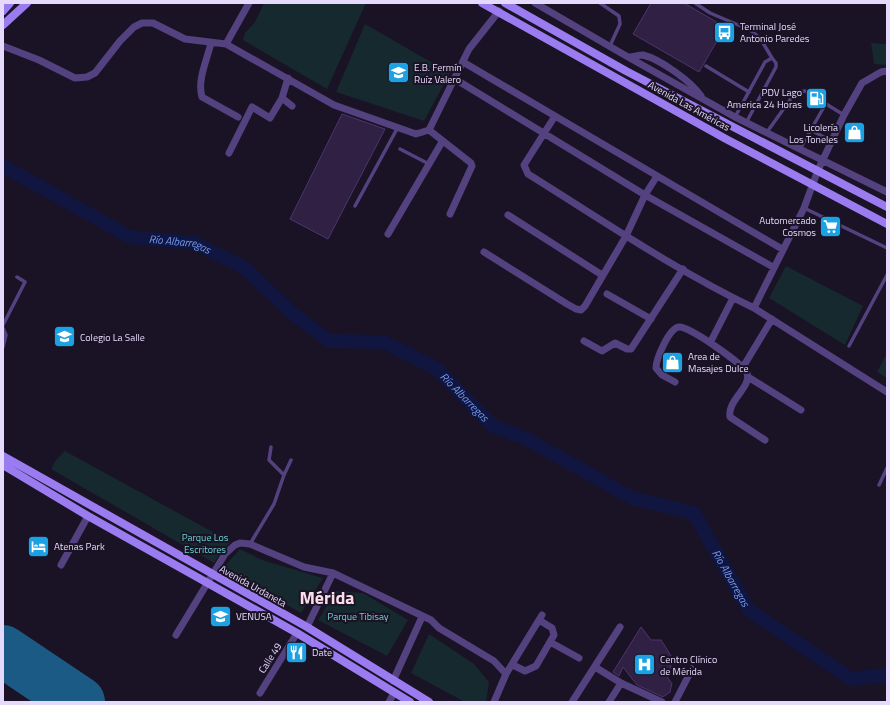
<svg xmlns="http://www.w3.org/2000/svg" width="890" height="705" font-family="'Titillium Web',sans-serif">
	<rect width="100%" height="100%" fill="#1a1225"/>
	<path fill="#16292e" d="M264,3H366L327,89L243,40L245,33L255,22Z
		M365,24L450,73L424,121L336,92Z
		M871,43L887,44V65L874,64Z
		M786,266L863,306L845,345L769,298Z
		M887,353V378L877,372Z
		M65,451L231,542L222,550L214,563L51,469L56,460Z
		M240,549L262,560L323,578L301,613L223,568Z
		M336,591L363,593L408,620L387,656L318,620Z
		M429,634L474,664L489,682L486,702H465L411,673Z"/>
	<g fill="none" stroke-linecap="round" stroke-linejoin="round">
		<path stroke="#10163f" stroke-width="14" id="s1" d="M3,166L130,237L195,243L245,268L291,312L329,341L384,342L437,369L493,426L527,439L632,498L694,513L749,610L851,679L887,675"/>
		<path stroke="#1a5a85" stroke-width="52" d="M3,651L79,702"/>
	</g>
	<path fill="#302044" stroke="#4d356d" d="M651,3H684L725,27L699,72L633,34Z
		M342,114L385,129L328,239L290,219Z
		M641,627L651,640H661L673,659L670,669L664,672L672,684L671,687L670,692L663,697L637,685L623,667L619,676L613,672Z"/>
	<g fill="none" stroke-linecap="round" stroke-linejoin="round">
		<path stroke="#53427f" stroke-width="3.5" d="M600,3L619,16L620,24L609,48
			M695,3L710,13L750,30L760,38L772,58
			M706,66L749,92
			M735,117L765,62L772,58L776,63V67L746,123
			M811,130L831,141
			M767,132L795,93L805,91L844,115
			M400,149L429,164
			M800,149L825,105
			M355,206L398,127
			M804,208L887,248
			M3,325L25,282L17,277
			M3,328L6,335L3,347
			M849,346L887,275
			M284,475L291,460
			M879,485L887,468
			M250,544L274,504L284,475L269,460L271,447"/>
		<path stroke="#53427f" stroke-width="7" d="M535,3L628,57C632,57 638,55 643,55C660,59 692,82 701,96
			M211,43C207,60 197,80 202,97L238,117
			M226,44L249,3
			M3,46L39,60L75,78L87,77L95,73L120,41L134,27L142,23H153L185,39L226,44L334,105L416,134L429,130L469,49L499,11
			M628,57L735,117L887,192
			M463,62L555,116
			M455,79L645,195L773,267
			M282,98L292,106
			M429,130L471,163L472,166L450,214
			M229,153L252,107L270,118L282,98L288,78
			M508,215L602,275
			M388,234L442,142
			M782,249L555,116L524,165L528,174C602,220 675,270 754,308L887,392
			M484,252L567,304L576,309L581,310L585,306L626,236L645,195L657,176
			M607,294L651,319
			M754,308L804,208L818,170L844,115L862,83L881,72L887,71
			M584,341L602,351L615,343L627,349H631L683,269
			M710,343L733,298
			M743,367L772,319
			M748,377L801,410
			M675,382L662,375L656,368C656,359 669,328 679,327C689,326 743,364 747,373C752,387 727,400 730,417L765,440
			M61,565L88,516
			M307,627L333,573
			M176,635L225,554L235,545L240,543L250,544L304,567L333,573L431,620L439,628L494,661L506,674L494,702
			M550,642L579,658
			M513,665L525,671L536,666L554,635L552,628L539,620
			M595,667L621,683L662,702
			M506,674L542,615
			M393,681L422,617
			M260,693L297,633
			M389,702L394,693
			M572,702L620,627
			M609,702L621,683
			M675,702L692,669"/>
		<path stroke="#9a7bf0" stroke-width="8" d="M482,3L726,139L887,224
			M505,3L626,71L887,207
			M3,11L10,3
			M3,25L27,3
			M3,456L307,627L429,702
			M3,465L88,516L297,633L410,702"/>
	</g>
	<defs>
		<symbol id="bus-square" viewBox="-11 -11 22 22"><rect x="-9" y="-9" width="18" height="18" rx="4" fill="#1ba2e5" stroke="#1a1225"/><path d="M-5-6H5V4H4V6H2V4H-2V6H-4V4H-5ZM-3.5-4V0h7V-4ZM-3.5 1.2v1.5H-2V1.2ZM2 1.2v1.5H3.5V1.2Z" fill="#fff"/></symbol>
		<symbol id="school-square" viewBox="-11 -11 22 22"><rect x="-9" y="-9" width="18" height="18" rx="4" fill="#1ba2e5" stroke="#1a1225"/><path d="M0-5L7-2L0 1L-7-2ZM-4 1L0 2.5L4 1V4Q0 6-4 4Z" fill="#fff"/></symbol>
		<symbol id="fuel-square" viewBox="-11 -11 22 22"><rect x="-9" y="-9" width="18" height="18" rx="4" fill="#1ba2e5" stroke="#1a1225"/><path d="M-5.5-6h7V0h2V4h1.3V-2.5L3-4.5l.8-.8L6-3V5H2.5V1h-1V6h-7ZM-4.2-4.7v3.2H.2V-4.7Z" fill="#fff"/></symbol>
		<symbol id="shop-square" viewBox="-11 -11 22 22"><rect x="-9" y="-9" width="18" height="18" rx="4" fill="#1ba2e5" stroke="#1a1225"/><path d="M-5-2.5h2.3a2.7 3.5 0 0 1 5.4 0H5L5.5 6h-11ZM-1.5-2.5h3a1.5 2.3 0 0 0-3 0Z" fill="#fff"/></symbol>
		<symbol id="supermarket-square" viewBox="-11 -11 22 22"><rect x="-9" y="-9" width="18" height="18" rx="4" fill="#1ba2e5" stroke="#1a1225"/><path d="M-6-5.5h2.5l.6 2H6L4.5 2H-2.5L-4.4-4H-6ZM-1.5 3.2a1.3 1.3 0 1 0 .1 0ZM3 3.2a1.3 1.3 0 1 0 .1 0Z" fill="#fff"/></symbol>
		<symbol id="hotel-square" viewBox="-11 -11 22 22"><rect x="-9" y="-9" width="18" height="18" rx="4" fill="#1ba2e5" stroke="#1a1225"/><path d="M-6-4.5h1.5V1H6V5H4.5V3h-9V5H-6ZM-4 0a1.8 1.8 0 1 1 3.6 0ZM.5 0V-2.5h3Q6-2.5 6 0Z" fill="#fff"/></symbol>
		<symbol id="restaurant-square" viewBox="-11 -11 22 22"><rect x="-9" y="-9" width="18" height="18" rx="4" fill="#1ba2e5" stroke="#1a1225"/><path d="M-5-6h1v4h1v-4h1v4h1v-4h1v5L-1.5 .5V6h-2V.5L-5-1ZM5-6V6H3V1.5H1.5Q1.5-4 5-6Z" fill="#fff"/></symbol>
		<symbol id="hospital-square" viewBox="-11 -11 22 22"><rect x="-9" y="-9" width="18" height="18" rx="4" fill="#1ba2e5" stroke="#1a1225"/><path d="M-5-5h3v3.5h4V-5h3V5h-3V1.5h-4V5h-3Z" fill="#fff"/></symbol>
	</defs>
	<g fill-rule="evenodd">
		<use href="#bus-square" x="712" y="20" width="25" height="25"/>
		<use href="#school-square" x="386" y="60" width="25" height="25"/>
		<use href="#fuel-square" x="804" y="86" width="25" height="25"/>
		<use href="#shop-square" x="842" y="120" width="25" height="25"/>
		<use href="#supermarket-square" x="818" y="214" width="25" height="25"/>
		<use href="#school-square" x="52" y="324" width="25" height="25"/>
		<use href="#shop-square" x="660" y="350" width="25" height="25"/>
		<use href="#hotel-square" x="26" y="534" width="25" height="25"/>
		<use href="#school-square" x="208" y="604" width="25" height="25"/>
		<use href="#restaurant-square" x="284" y="640" width="25" height="25"/>
		<use href="#hospital-square" x="632" y="652" width="25" height="25"/>
	</g>
	<g text-anchor="middle" dominant-baseline="central" stroke-width="4" stroke-linejoin="round" paint-order="stroke">
		<g font-size="10" fill="#e5dafb" stroke="#1a1225" text-anchor="start">
			<text x="740" y="26">Terminal José<tspan x="740" dy="12">Antonio Paredes</tspan></text>
			<text x="414" y="67">E.B. Fermín<tspan x="414" dy="12">Ruíz Valero</tspan></text>
			<text x="802" y="92" text-anchor="end">PDV Lago<tspan x="802" dy="12">America 24 Horas</tspan></text>
			<text x="838" y="127" text-anchor="end">Licolería<tspan x="838" dy="12">Los Toneles</tspan></text>
			<text x="816" y="220" text-anchor="end">Automercado<tspan x="816" dy="12">Cosmos</tspan></text>
			<text x="80" y="337">Colegio La Salle</text>
			<text x="688" y="356">Area de<tspan x="688" dy="12">Masajes Dulce</tspan></text>
			<text x="54" y="546">Atenas Park</text>
			<text x="236" y="616">VENUSA</text>
			<text x="312" y="652">Date</text>
			<text x="660" y="659">Centro Clínico<tspan x="660" dy="12">de Mérida</tspan></text>
		</g>
		<g font-size="10" fill="#e5dafb" stroke="#1a1225">
			<text transform="translate(689 106) rotate(29)">Avenida Las Américas</text>
			<text transform="translate(253 586) rotate(29)">Avenida Urdaneta</text>
			<text transform="translate(270 658) rotate(-58)">Calle 49</text>
		</g>
		<g font-size="10" fill="#6dd3d2" stroke="#1a1225">
			<text x="205" y="537">Parque Los<tspan x="205" dy="12">Escritores</tspan></text>
			<text x="358" y="616">Parque Tibisay</text>
		</g>
		<g font-size="11" font-style="italic" fill="#7399ef" stroke="#1a1225">
			<text stroke="none"><textPath href="#s1" startOffset="196">Río Albarregas</textPath></text>
			<text stroke="none"><textPath href="#s1" startOffset="532">Río Albarregas</textPath></text>
			<text stroke="none"><textPath href="#s1" startOffset="868">Río Albarregas</textPath></text>
		</g>
		<g font-size="18" font-weight="bold" fill="#fbdce8" stroke="#1a1225">
			<text x="327" y="597">Mérida</text>
		</g>
	</g>
	<rect width="890" height="705" fill="none" stroke="#e5dafb" stroke-width="8"/>
</svg>
